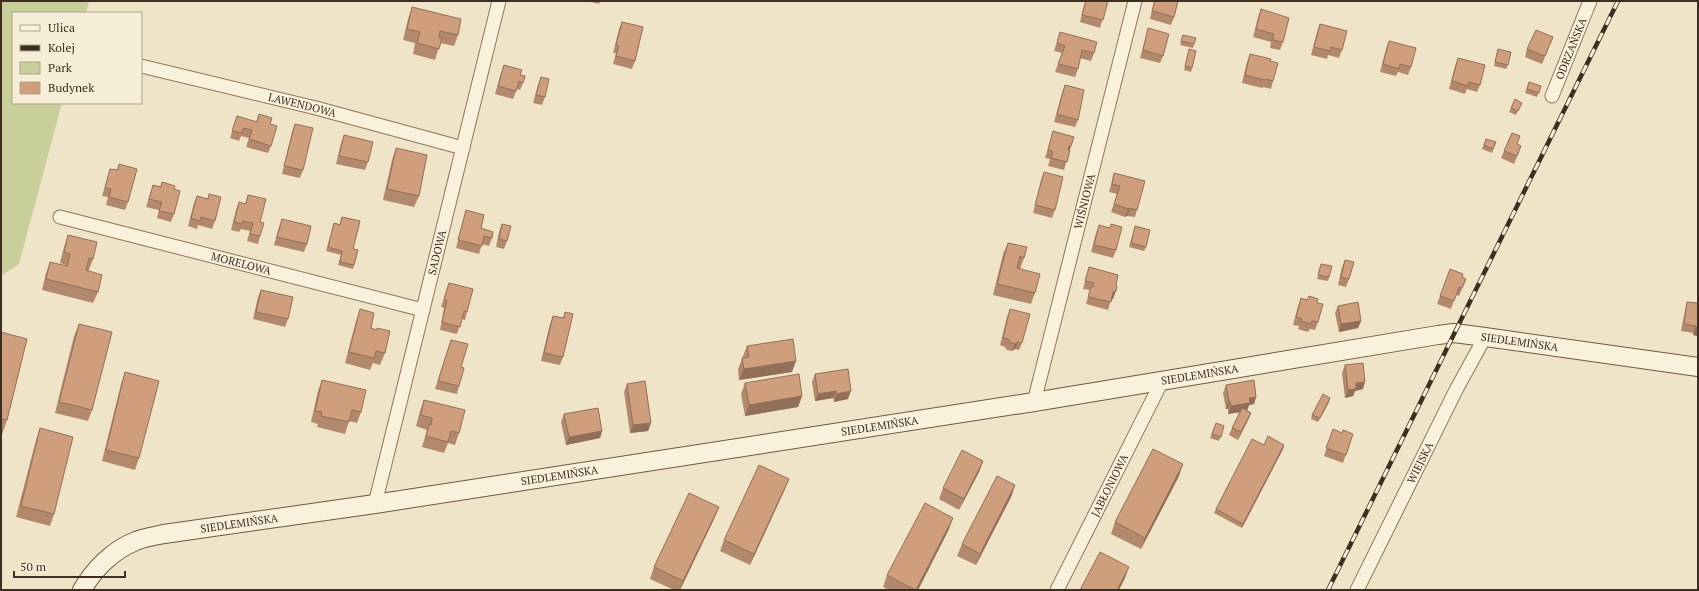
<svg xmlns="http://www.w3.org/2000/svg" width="1699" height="591" font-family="'PT Serif',serif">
	<rect width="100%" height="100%" fill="#f0e4c8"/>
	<path fill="#c9cf9b" d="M1,1H89L86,13H13V103H62L19,264L1,276Z"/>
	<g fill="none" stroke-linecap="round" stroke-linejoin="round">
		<defs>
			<g id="street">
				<path id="s1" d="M141,66L316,108L463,148"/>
				<path id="s2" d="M1552,96L1590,1"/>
				<path id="s3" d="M60,217L423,310"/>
				<path id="s4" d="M1034,402L1135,1"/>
				<path id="s5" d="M375,504L499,1"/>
				<path id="s6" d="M1057,590L1162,381"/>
				<path id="s7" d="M1357,590L1456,390L1485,337"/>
			</g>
			<g id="secondary">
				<path id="s8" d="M82,590C94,569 113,550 136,541C145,537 155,536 164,534L375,504L1034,402L1438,335L1454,333L1485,337L1698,367"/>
			</g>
		</defs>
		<use href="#street" stroke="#8d765c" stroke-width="15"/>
		<use href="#secondary" stroke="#6f573f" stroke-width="20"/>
		<use href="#street" stroke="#faf1dc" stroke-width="13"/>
		<use href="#secondary" stroke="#faf1dc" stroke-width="18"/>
		<defs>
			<path id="rail" d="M1328,590L1618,1"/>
		</defs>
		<use href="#rail" stroke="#3d2e20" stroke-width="4.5"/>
		<use href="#rail" stroke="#f7eed8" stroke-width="3" stroke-dasharray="9" stroke-linecap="butt"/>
	</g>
	<path fill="#b2896c" d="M587,1H600L599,4Z
		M1085,1H1108L1100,28L1080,22Z
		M1154,1H1178L1174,17L1171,25L1150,19Z
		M412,7L458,35L454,46L440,43L435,60L413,54L415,43L403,40L408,19Z
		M1261,9L1283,42L1280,50L1270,48L1271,42L1253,37L1258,17Z
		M622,22L635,61L632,69L613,64L616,53H613L619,29Z
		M1320,24L1342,50L1339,58L1328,55L1327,59L1311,55L1317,32Z
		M1148,28L1163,56L1160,63L1140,58L1146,36Z
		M1060,32L1094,53L1091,61L1080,58L1078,69L1075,77L1055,72L1062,53L1054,51Z
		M1183,35L1194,44L1193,48L1180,45Z
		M1553,37L1542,64L1525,57L1527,49Z
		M1389,41L1411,67L1408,75L1398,72L1396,76L1380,72L1386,49Z
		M1189,49L1192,68L1191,72L1184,70Z
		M1498,49L1508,65L1506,69L1494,66Z
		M1250,54L1270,61L1273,81L1271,89L1263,87L1262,88L1242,83L1247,62Z
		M1458,58L1480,85L1477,92L1467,89L1465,94L1449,89L1455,66Z
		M504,65L520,75L523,83L520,90L517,89L513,99L495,94L501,73Z
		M541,77L545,97L542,105L533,103L538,85Z
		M1529,82L1541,86L1537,97L1525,93Z
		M1065,85L1078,120L1075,127L1054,122L1062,93Z
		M1520,106L1516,115L1509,112L1511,108Z
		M259,114L270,124L271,146L268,153L246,147L249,138L241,136L239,141L230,138L237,116L256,122Z
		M295,124L303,170L300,178L282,174L292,132Z
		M1053,131L1071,146L1064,170L1048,166L1050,159L1045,158Z
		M1512,133L1517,144L1521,146L1514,164L1501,158Z
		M344,135L368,162L365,170L336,164L341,143Z
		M1486,139L1496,142L1492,153L1482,149Z
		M396,148L419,196L414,207L383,200L392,160Z
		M119,164L128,202L125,210L106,205L108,197L102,196L108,176L110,169L117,170Z
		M1044,172L1055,210L1052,218L1033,213L1041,180Z
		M1114,173L1137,210L1135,217L1127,216L1125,217L1111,212L1117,194L1109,192L1112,181Z
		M162,182L174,189V214L171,222L157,218L159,210L146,207L153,185L160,187Z
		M209,194L215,221L212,229L198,225L197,229L188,226L194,203L197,196L208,199Z
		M248,195L260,222V236L258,244L247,241L250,231L241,229L239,232L231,230L236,210L239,202L245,204Z
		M466,210L481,228L492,238L489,246L482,244L479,254L456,248L464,218Z
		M342,217L353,249L354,265L353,269L338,265L341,255L326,251L334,223L340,224Z
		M282,219L307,244L304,252L274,245L279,227Z
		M502,224L507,241L504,249L496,247L499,232Z
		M1099,225L1109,228L1116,250L1113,258L1091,252L1096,233Z
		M1135,226L1146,247L1144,251L1129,247Z
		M68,235L93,259L89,270H86L98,292L93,303L42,290L46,273L50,262L66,266V265L60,263L64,247Z
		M1008,243L1024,258L1020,269L1035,293L1031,304L993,295L1003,254Z
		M1345,260L1349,279L1346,287L1338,285L1342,267Z
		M1321,264L1329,277L1328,281L1317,279Z
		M1089,267L1116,284L1113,299L1111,300L1108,310L1086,304L1090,290L1083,289Z
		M1450,269L1462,277L1466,279L1459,296L1456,295L1451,309L1437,304Z
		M449,283L467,312L465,320L462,319L457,334L440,330L444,308L441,307Z
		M261,290L288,319L285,327L253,319L258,297Z
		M1309,296L1317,303L1318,322L1315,330L1310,329L1308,332L1298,329L1299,326L1293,325L1298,306L1301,298L1307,300Z
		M1687,302L1698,303V336L1693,335V333L1681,331L1685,310Z
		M1338,306L1361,321L1358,328L1339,332L1335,313Z
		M360,309L385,353L380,365L373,363L370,370L345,363L356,321Z
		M1010,309L1022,343L1019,350L1015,349L1012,351L1007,350L1005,347L1000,345L1007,317Z
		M565,312L563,357L560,365L541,361L550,324L553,316L563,318Z
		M79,324L92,410L88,421L55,413L74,336Z
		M1,332L7,420L2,435H1Z
		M451,340L461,367L459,386L457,394L435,389Z
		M747,346L792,372L739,380L738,369Z
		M1345,365L1363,389L1355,391L1353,396L1345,398L1342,373Z
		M125,372L139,458L135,470L102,461L121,384Z
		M815,374L848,399L834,402L833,398L815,401L812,382Z
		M322,380L361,412L357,423L349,421L345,434L317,427L318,424L311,422L318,391Z
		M745,383L802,396L798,407L745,416L741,394Z
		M627,384L651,423L648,431L630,433L624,392Z
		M1226,385L1256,397L1254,404L1249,405L1247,410L1251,413L1248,420L1238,440L1229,435L1232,428L1240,412L1228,414V409H1226L1223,393Z
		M424,400L459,433L455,445L448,443L444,453L422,447L427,430L416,426L420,411Z
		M1329,402L1318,422L1311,419L1312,415Z
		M564,414L602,431L600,438L566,445L561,422Z
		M1216,423L1224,426L1219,441L1210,438Z
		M40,428L54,514L50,526L16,517L36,440Z
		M1333,429L1342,433L1353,434L1343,463L1324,456Z
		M1264,445H1284L1283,449L1242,528L1214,513L1216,509Z
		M983,461L979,472L959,510L939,499L943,488Z
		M1179,476L1141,549L1111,534L1115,522Z
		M789,479L784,491L750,565L720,551L724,540Z
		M1015,485L1011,497L976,565L957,556L962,544Z
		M719,507L714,519L680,590H674L650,579L654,567Z
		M949,529L918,590H889L883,587L887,575Z"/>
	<path fill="#916f58" d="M1069,146H1071L1068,154L1066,153Z
		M1130,208L1127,216L1125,217L1128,209Z
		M1116,291L1113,299L1110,300L1113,292Z
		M1361,321L1358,328L1339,332L1341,324Z
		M1695,327H1698V336L1693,335Z
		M1018,342L1015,349L1012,351L1015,344Z
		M796,361L792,372L739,380L744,369Z
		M1365,382L1363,389L1355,391L1353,396L1345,398L1348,390L1356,383Z
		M836,391L833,398L815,401L818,394Z
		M851,391L848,399L834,402L836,394Z
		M802,396L798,407L745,416L749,405Z
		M1256,397L1254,404L1249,405L1247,411L1228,414L1231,406L1249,398Z
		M1330,398L1329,402L1318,422Z
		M1229,401H1230L1228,409H1226Z
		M1251,413L1248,420L1238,440L1241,432Z
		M651,423L648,431L630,433L633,425Z
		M602,431L600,438L566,445L569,437Z
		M1284,445L1283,449L1242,528L1243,524Z
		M983,461L979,472L959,510L964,499Z
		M1183,464L1179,476L1141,549L1145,538Z
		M789,479L784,491L750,565L754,554Z
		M1015,485L1011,497L976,565L980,554Z
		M719,507L714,519L680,590L683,581Z
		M953,518L949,529L918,590H916Z
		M1129,567L1125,578L1119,590H1117Z"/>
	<path fill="#cf9f7d" stroke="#916f58" d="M1086,1H1108L1103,20L1082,15Z
		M1155,1H1178L1174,17L1152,11Z
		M412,7L461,19L458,35L440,31L439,38H442L439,49L417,43L420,32L407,29Z
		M1261,9L1289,18L1283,42L1273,40L1274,34L1256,29Z
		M622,22L643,27L635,61L616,56L619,46L616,45Z
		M1320,24L1347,31L1342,50L1331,47L1330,51L1314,47Z
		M1148,28L1169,34L1163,56L1143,50Z
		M1536,30L1553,37L1545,56L1527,49Z
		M1060,32L1097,42L1094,53L1082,50L1078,69L1058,64L1065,46L1057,43Z
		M1183,35L1196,38L1194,44L1181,41Z
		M1389,41L1416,48L1411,67L1400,64L1399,69L1383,64Z
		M1189,49L1196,51L1192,68L1185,66Z
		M1498,49L1511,52L1508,65L1495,62Z
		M1250,54L1271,59L1270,61L1278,63L1273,81L1266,79L1265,80L1245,75Z
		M1458,58L1485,65L1480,85L1469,82L1468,86L1452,81Z
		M504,65L522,70L520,75L525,76L523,83L519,81L516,91L498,86Z
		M541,77L549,79L545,97L536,95Z
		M1529,82L1541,86L1539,93L1527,89Z
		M1065,85L1084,90L1078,120L1057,114Z
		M1515,99L1522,103L1518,111L1511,108Z
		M259,114L272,118L270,124L277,126L271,146L249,139L252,130L243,128L242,133L232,131L237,116L257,122Z
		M295,124L313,128L303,170L284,166Z
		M1053,131L1074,137L1071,146H1069L1068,150H1070L1067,162L1051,158L1053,152L1048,150Z
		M1512,133L1520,136L1517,144L1521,146L1517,156L1504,151Z
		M344,135L373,142L368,162L339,156Z
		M1486,139L1496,142L1493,149L1484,145Z
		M396,148L427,155L419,196L387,189Z
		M119,164L137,169L128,202L109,197L111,189L105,188L110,169L118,170Z
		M1044,172L1063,177L1055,210L1035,205Z
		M1114,173L1145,181L1137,210L1130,208L1128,209L1114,204L1120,186L1112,184Z
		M162,182L175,186L174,189L180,191L174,214L159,211L162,202L149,199L153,185L161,187Z
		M209,194L221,197L215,221L201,217L200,221L191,218L197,196L208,199Z
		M248,195L266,199L260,222L264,223L260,236L250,234L253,223L243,221L242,224L234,222L239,202L246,204Z
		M466,210L484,215L481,228L493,232L492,238L484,236L482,246L458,240Z
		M342,217L360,221L353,249L358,250L354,265L340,262L342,251L328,247L334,223L340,225Z
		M282,219L311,226L307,244L277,237Z
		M502,224L511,226L507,241L499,239Z
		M1111,224L1122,227L1116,250L1094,245L1099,225L1110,228Z
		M1135,226L1150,230L1146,247L1131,243Z
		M68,235L97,242L93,259L89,258L86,270L102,275L98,292L46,279L50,262L67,266L70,254L64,252Z
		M1008,243L1027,247L1024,258L1020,256L1017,268L1040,274L1035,293L997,284Z
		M1345,260L1354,262L1349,279L1341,277Z
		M1321,264L1332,266L1329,277L1318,275Z
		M1089,267L1118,275L1116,284L1117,287L1116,291L1113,292L1111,302L1088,297L1091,287H1093L1094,283L1085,281Z
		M1450,269L1463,274L1462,277L1466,279L1462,288L1459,287L1454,301L1440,296Z
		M449,283L473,289L467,312L464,311L460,327L442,322L447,300L444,299Z
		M261,290L293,297L288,319L256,312Z
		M1309,296L1318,299L1317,303L1323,304L1318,322L1312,321L1311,324L1301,321L1302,319L1296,317L1301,298L1307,300Z
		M1358,302L1361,321L1341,324L1338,306Z
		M1687,302L1698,303V327H1695L1696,326L1684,324Z
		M360,309L374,313L371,328L377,330V328L390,331L385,353L376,351L374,358L349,352Z
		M1010,309L1030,314L1022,343L1018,342L1015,344L1010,342L1008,339L1003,338Z
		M565,312L573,314L563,357L544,353L553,316L564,318Z
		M79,324L112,332L92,410L59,402Z
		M1,332L27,339L7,420L1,419Z
		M793,339L796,361L744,369L742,358L749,357L747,346Z
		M451,340L468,344L461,367L464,368L459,386L438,381Z
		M1363,363L1365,382L1356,383V389L1348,390L1345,365Z
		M848,369L851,391L836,394V391L818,394L815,374Z
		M125,372L159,381L139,458L106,450Z
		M799,374L802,396L749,405L745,383Z
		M322,380L366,390L361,412L352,410L349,422L321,416L322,412L315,411Z
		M1254,380L1256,397L1249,398L1250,403L1231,406L1230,401H1229L1226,385Z
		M645,381L651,423L633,425L627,384Z
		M1323,394L1330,398L1320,418L1312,415Z
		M424,400L465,410L459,433L451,431L448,442L426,436L429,425H431L432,418L421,415Z
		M598,408L602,431L569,437L564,414Z
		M1242,408L1251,413L1241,432L1232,428Z
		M1216,423L1224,426L1221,437L1212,434Z
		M40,428L73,437L54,514L21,506Z
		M1333,429L1342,433L1343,430L1353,434L1346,455L1326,448Z
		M1268,436L1284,445L1243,524L1216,509L1252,439L1264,445Z
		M1153,449L1183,464L1145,538L1115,522Z
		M962,450L983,461L964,499L943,488Z
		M759,465L789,479L754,554L724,540Z
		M997,476L1015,485L980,554L962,544Z
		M689,493L719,507L683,581L654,567Z
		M925,503L953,518L916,590H915L887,575Z
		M1100,552L1129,567L1117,590H1080Z"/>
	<g text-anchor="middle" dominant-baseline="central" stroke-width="3" stroke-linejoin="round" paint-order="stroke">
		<g font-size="11" fill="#3d2e20" stroke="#f7eed8">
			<text stroke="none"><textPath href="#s2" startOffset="51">ODRZAŃSKA</textPath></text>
			<text stroke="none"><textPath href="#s1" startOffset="166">LAWENDOWA</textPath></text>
			<text stroke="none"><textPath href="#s4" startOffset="207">WIŚNIOWA</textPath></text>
			<text stroke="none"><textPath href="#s5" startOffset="259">SADOWA</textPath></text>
			<text stroke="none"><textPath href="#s3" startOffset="187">MORELOWA</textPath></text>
			<text stroke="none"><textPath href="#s8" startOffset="1475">SIEDLEMIŃSKA</textPath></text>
			<text stroke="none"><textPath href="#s8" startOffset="1151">SIEDLEMIŃSKA</textPath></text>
			<text stroke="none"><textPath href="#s8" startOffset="827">SIEDLEMIŃSKA</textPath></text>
			<text stroke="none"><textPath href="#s7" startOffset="142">WIEJSKA</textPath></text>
			<text stroke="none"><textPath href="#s8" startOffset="503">SIEDLEMIŃSKA</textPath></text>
			<text stroke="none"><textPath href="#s6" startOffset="117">JABŁONIOWA</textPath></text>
			<text stroke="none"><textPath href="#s8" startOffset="179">SIEDLEMIŃSKA</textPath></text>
		</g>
	</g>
	<rect width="1699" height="591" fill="none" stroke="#3d2e20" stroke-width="4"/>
	<rect x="12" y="12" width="130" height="92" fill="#f7eed8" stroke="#ada18e"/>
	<rect x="20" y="25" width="20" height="6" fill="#faf1dc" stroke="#ada18e"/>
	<text x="48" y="32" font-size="12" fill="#3d2e20">Ulica</text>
	<rect x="20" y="45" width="20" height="6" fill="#3d2e20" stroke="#ada18e"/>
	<text x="48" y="52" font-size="12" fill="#3d2e20">Kolej</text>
	<rect x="20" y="62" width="20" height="12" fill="#c9cf9b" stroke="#ada18e"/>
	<text x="48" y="72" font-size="12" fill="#3d2e20">Park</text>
	<rect x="20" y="82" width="20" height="12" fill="#cf9f7d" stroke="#ada18e"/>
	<text x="48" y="92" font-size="12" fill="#3d2e20">Budynek</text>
	<path d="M14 571v6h111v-6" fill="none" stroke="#3d2e20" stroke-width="2"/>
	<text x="20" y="571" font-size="12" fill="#3d2e20" stroke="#f7eed8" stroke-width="3" paint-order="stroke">50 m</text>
</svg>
